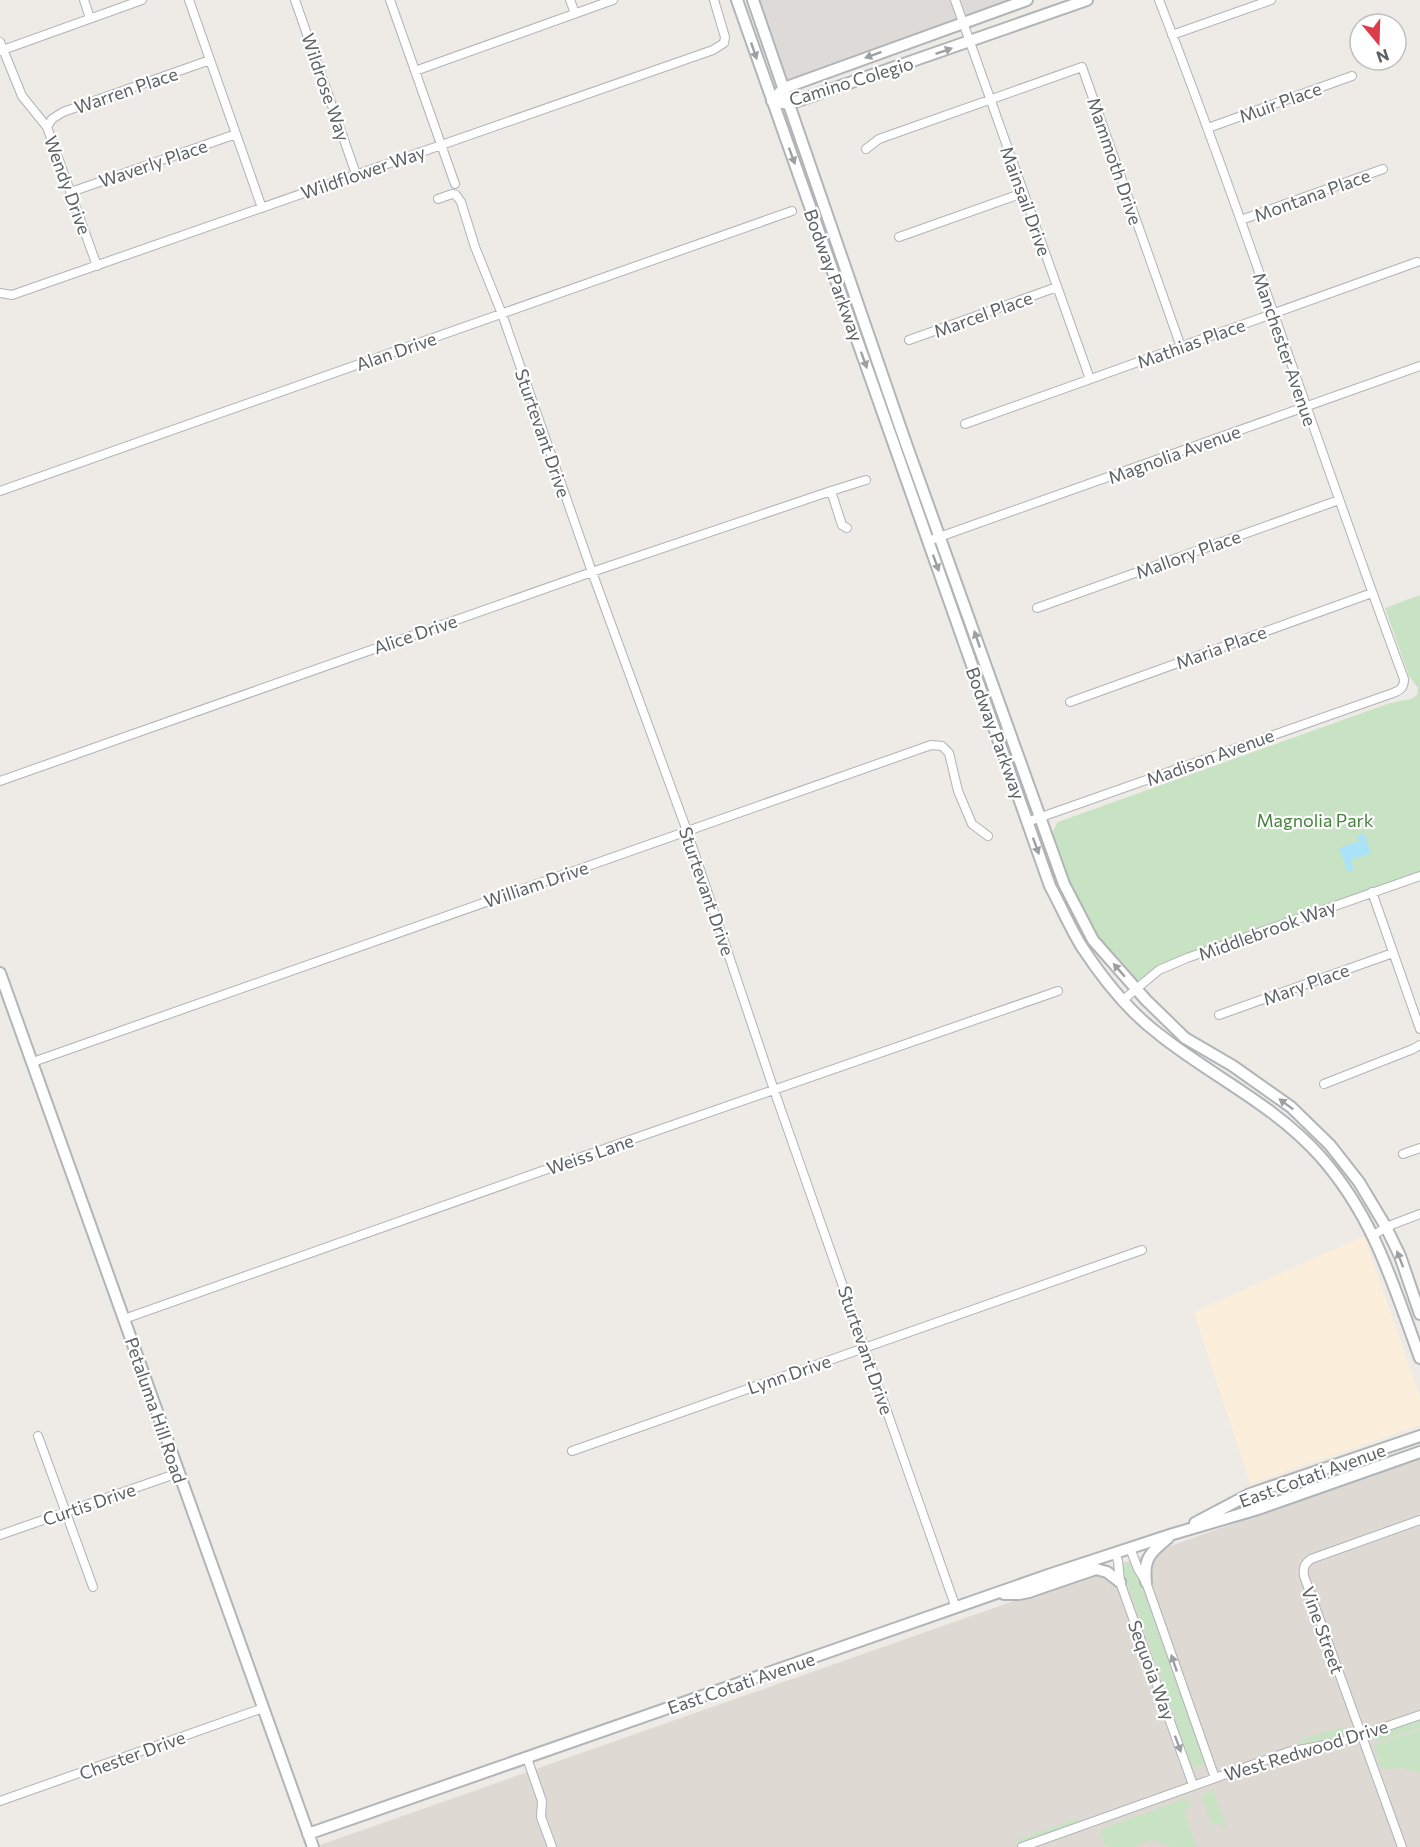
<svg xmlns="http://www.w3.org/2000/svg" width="1420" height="1847" font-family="Commissioner,sans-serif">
	<rect width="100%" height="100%" fill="#eeeae5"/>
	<path fill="#fbefdc" d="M1364,1236L1420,1397V1425L1250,1484L1194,1312Z"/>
	<path fill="#dddad7" d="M753,0H1027L784,88Z"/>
	<path fill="#dedad3" d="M1420,1458V1847H321L320,1845Z"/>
	<path fill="#c8e3c3" d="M1420,595V874L1175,960C1164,966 1147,982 1134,979C1116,975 1053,860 1052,839C1052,832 1055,827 1058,822L1390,703L1411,699L1417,695L1418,688L1409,676L1385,608Z
		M1128,1564H1132L1135,1566L1205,1764L1192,1768L1123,1570L1124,1566Z
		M1420,1720V1728L1378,1742L1373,1738L1376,1735Z
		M1341,1727L1350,1733L1341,1737L1301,1743L1297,1741Z
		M1420,1730V1773L1402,1768L1381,1769L1374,1745Z
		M1213,1790L1226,1826V1829L1223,1830L1220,1823L1212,1825L1202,1795Z
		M1184,1799L1188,1800L1192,1806L1184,1810L1197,1847H1171L1161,1842L1151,1840L1144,1842L1135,1847H1106L1100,1832L1102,1829Z
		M1077,1818L1079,1820L1063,1828L1021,1843L1016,1842L1017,1840Z"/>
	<path fill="#aae2f8" d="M1364,833L1371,853L1351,860L1354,870L1348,872L1339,848L1359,841L1357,835Z"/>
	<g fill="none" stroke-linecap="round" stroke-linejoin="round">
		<defs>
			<path id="street" d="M84,0L90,18
				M189,0L262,208
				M295,0L356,174
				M390,0L455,184
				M570,0L575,13
				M955,0L1090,379
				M1172,35L1271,0
				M0,42L22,96L47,127L97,266
				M0,51L142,0
				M415,71L613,0
				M47,127L52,119L63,112L210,60
				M1208,128L1352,76
				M866,149L879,139L1082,67L1181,347
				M71,192L236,134
				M438,199L452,194L456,195L461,202L475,247L502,314L592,572L687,831L774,1090L956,1608
				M1241,220L1383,169
				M899,237L1023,193
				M0,293L12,295L713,50L724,43L725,37L714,0
				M909,340L1057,287
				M965,424L1417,262
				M0,491L792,211
				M831,491L866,480
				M928,541L1420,366
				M1037,608L1339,500
				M1070,702L1372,593
				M0,781L592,572L831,491L842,525L847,528
				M1027,822L1393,693C1401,690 1404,687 1404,679C1320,453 1246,224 1159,0
				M1372,892L1420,1029
				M1123,1000L1159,970L1187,958L1420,876
				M1219,1015L1393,953
				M33,1062L931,745L942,746L949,753L958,791L972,824L988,836
				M1324,1084L1413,1049L1420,1045
				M1403,1154L1420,1148
				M1374,1235L1386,1227L1420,1214
				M124,1319L624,1142L1058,991
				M38,1436L93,1587
				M572,1451L1142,1250
				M0,1535L178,1473
				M1130,1548L1138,1569L1146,1582L1215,1778
				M1115,1553L1118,1561L1120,1582L1193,1785
				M527,1758L542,1801L541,1817L552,1847
				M0,1801L263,1708
				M1022,1847L1288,1752L1341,1742L1420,1715
				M1402,1847L1304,1576C1303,1568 1304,1564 1311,1559L1420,1520"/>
			<path id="secondary" d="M737,0L1050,886C1061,906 1070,928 1082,947C1103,979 1129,1012 1160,1035C1213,1077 1273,1104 1320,1156C1374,1217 1393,1284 1420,1358
				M753,0L904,438L1064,884L1093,940L1146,1000L1185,1038L1233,1066L1291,1107L1330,1145L1359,1182L1386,1227L1400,1256L1420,1314
				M772,101L789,104L1087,0
				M772,101L784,88L1027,0
				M0,973L313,1847
				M1195,1523L1250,1494L1420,1436
				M1146,1582C1143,1558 1151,1552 1168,1538
				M1004,1594H1019L1029,1592L1096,1569L1107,1572L1120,1582
				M308,1834L1051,1574L1173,1534L1258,1509L1420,1452"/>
		</defs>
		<use href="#street" stroke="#b0b3b6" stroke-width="10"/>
		<use href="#secondary" stroke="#b1b5b8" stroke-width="14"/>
		<use href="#street" stroke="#fff" stroke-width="8"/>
		<use href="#secondary" stroke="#fff" stroke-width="10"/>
	</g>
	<defs><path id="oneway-solid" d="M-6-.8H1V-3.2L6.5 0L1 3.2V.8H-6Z" transform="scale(1.5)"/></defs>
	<g fill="#9da0a2">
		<use href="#oneway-solid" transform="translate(754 51) rotate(71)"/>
		<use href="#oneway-solid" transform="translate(944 51) rotate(-19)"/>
		<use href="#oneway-solid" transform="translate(873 55) rotate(160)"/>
		<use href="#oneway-solid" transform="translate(792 156) rotate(70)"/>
		<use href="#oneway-solid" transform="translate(864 360) rotate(70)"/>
		<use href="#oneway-solid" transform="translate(936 563) rotate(70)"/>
		<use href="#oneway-solid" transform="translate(977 639) rotate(-109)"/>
		<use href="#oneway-solid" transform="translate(1036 846) rotate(70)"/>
		<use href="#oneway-solid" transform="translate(1119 970) rotate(-131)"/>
		<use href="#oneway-solid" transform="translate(1286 1104) rotate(-143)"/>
		<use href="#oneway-solid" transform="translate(1400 1259) rotate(-111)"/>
		<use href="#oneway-solid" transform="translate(1174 1663) rotate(-109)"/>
		<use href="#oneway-solid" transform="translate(1178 1744) rotate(70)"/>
	</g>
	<g text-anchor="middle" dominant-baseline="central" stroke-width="4.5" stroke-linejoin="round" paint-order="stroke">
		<g font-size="18" fill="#5c6164" stroke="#fff">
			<text transform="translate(851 81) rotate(-17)">Camino Colegio</text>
			<text transform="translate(326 87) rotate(71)">Wildrose Way</text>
			<text transform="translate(126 90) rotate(-19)">Warren Place</text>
			<text transform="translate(1280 102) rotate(-20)">Muir Place</text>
			<text transform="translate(1115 161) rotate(71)">Mammoth Drive</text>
			<text transform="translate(153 163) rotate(-19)">Waverly Place</text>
			<text transform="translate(363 172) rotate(-19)">Wildflower Way</text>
			<text transform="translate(68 185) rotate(70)">Wendy Drive</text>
			<text transform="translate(1312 195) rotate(-20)">Montana Place</text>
			<text transform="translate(1026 201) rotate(70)">Mainsail Drive</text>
			<text transform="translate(834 275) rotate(70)">Bodway Parkway</text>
			<text transform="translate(983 314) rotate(-20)">Marcel Place</text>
			<text transform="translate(1191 343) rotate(-20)">Mathias Place</text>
			<text transform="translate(1285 349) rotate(71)">Manchester Avenue</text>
			<text transform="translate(396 351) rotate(-19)">Alan Drive</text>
			<text transform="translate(543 433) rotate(71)">Sturtevant Drive</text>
			<text transform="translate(1174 454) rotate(-20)">Magnolia Avenue</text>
			<text transform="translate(1188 554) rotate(-20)">Mallory Place</text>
			<text transform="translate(415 634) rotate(-19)">Alice Drive</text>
			<text transform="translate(1221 647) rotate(-20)">Maria Place</text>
			<text transform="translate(996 733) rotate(70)">Bodway Parkway</text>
			<text transform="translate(1210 757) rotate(-20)">Madison Avenue</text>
			<text transform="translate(536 884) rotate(-19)">William Drive</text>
			<text transform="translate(707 891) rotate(71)">Sturtevant Drive</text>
			<text transform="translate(1267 930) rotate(-20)">Middlebrook Way</text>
			<text transform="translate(1306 984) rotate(-20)">Mary Place</text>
			<text transform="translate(590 1154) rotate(-19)">Weiss Lane</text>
			<text transform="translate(866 1350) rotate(71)">Sturtevant Drive</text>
			<text transform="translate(789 1374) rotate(-19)">Lynn Drive</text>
			<text transform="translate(156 1410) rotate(71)">Petaluma Hill Road</text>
			<text transform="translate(1312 1475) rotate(-20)">East Cotati Avenue</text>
			<text transform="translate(89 1504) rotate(-19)">Curtis Drive</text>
			<text transform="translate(1323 1630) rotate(70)">Vine Street</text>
			<text transform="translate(1152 1670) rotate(70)">Sequoia Way</text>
			<text transform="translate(741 1683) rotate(-19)">East Cotati Avenue</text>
			<text transform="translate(1306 1750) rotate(-17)">West Redwood Drive</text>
			<text transform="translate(132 1755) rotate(-20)">Chester Drive</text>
		</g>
		<g font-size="18" fill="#44833c" stroke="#fff">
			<text x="1315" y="820">Magnolia Park</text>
		</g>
	</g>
	<g transform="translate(1378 42) rotate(161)"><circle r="28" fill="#ffffff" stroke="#bec0c1" stroke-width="1.5"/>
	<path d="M0-4.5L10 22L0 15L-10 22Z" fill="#dc3c49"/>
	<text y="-9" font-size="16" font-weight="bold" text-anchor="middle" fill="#5c6164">N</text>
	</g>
</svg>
